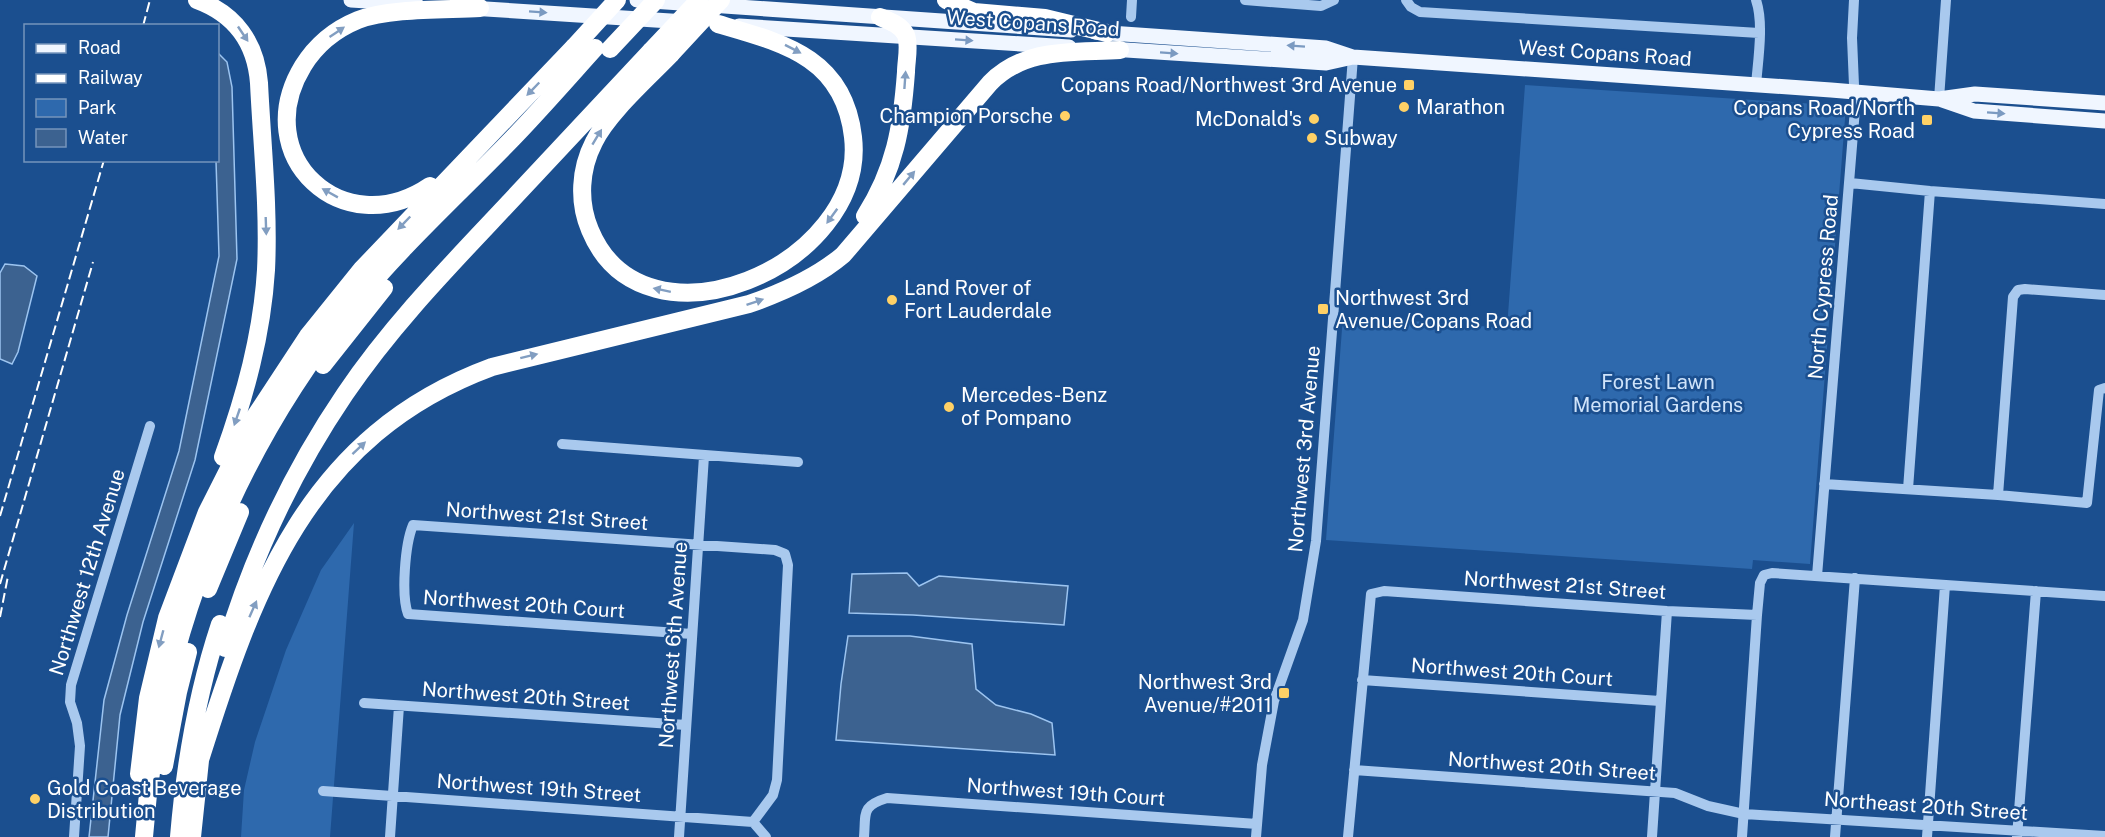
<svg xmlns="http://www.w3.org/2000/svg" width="2105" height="837" font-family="'Public Sans',sans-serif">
	<rect width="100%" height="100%" fill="#1b4f8f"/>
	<path fill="#2e69ad" d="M1525,85L1846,106L1810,564L1753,560L1752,569L1326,540L1343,316L1507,328Z
		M354,523L330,837H241L244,790L255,742L286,650L321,570Z"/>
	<path fill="#3c6290" stroke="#9cc4f0" stroke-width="1.5" d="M218,53L227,62L232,87L237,259L195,460L143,622L120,715L108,837H89L104,700L127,615L179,451L219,256L216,161Z
		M5,264L24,266L37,276L18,352L12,364L0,359V273Z
		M907,573L919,586L939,576L1068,586L1064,625L913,615L849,613L852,574Z
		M848,636H910L972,644L976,689L996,705L1031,714L1052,723L1055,755L836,740L841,684Z"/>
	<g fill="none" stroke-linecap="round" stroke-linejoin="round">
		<path stroke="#a9c9ee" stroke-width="10" d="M1245,0L1321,6L1334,0
			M1406,0L1411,7L1420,12L1759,33
			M1131,17L1132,0
			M1756,85C1758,60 1764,23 1756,0
			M1939,99L1946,0
			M1850,183L1930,191L2105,204
			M562,444L798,462
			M1824,484L1998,495L2087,503L2099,390L2105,388
			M1908,489L1930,191
			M1998,495L2013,297L2018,290L2025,289L2105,295
			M1817,576L1855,109L1852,38L1854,0
			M692,634L408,614C401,595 405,544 413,525L775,550L785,554L788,565L777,780L773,795L753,822L766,837
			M1362,680L1660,701
			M364,703L686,725
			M1354,770L1675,793L1708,806L1744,814L2105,836
			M323,791L753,822
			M74,837L80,746L77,723L70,702L71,685L150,426
			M390,837L399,706
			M679,837L704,456
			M864,837C866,813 861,806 887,798L1257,824
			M1256,837L1262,765L1274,701L1303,620L1316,541L1353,57
			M1348,837L1371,594L1384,591L1667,611L1757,615
			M1652,837L1667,611
			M1742,837L1757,615L1760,583L1764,575L1772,573L2105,596
			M1835,837L1855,578
			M1927,837L1945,585
			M2017,837L2036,591"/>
		<path stroke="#f0f6ff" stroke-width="15" d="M351,0L416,4
			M637,0L1071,30
			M470,8L686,22
			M739,26L1069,47
			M1095,32L1326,48L1353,57L1831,90L1939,99L1975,94L2105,103
			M1111,49L1326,63L1353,57
			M1942,100L1974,111L2105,121"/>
		<path stroke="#fff" stroke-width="18" d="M197,0C235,14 256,43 259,83C262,145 269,208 266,270C262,335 245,396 223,457
			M946,0L974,12L1045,18L1107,33
			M671,54C648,78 608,113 594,142C580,169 578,202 590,230C644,361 868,265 853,137C844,57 783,43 718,24
			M430,186C343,245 248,156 303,66C316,45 336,29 358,20C389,8 445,10 480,8
			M865,216C895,169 902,127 906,72C906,61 910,46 906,35C901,25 890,21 880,17
			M323,365L384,288
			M208,589L240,512
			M225,648C252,558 292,472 345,394C387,332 438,278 489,224C543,166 597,109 651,51
			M199,763C253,591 307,435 492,367L749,304C781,293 817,277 843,255L990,83C1025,47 1073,53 1120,50
			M164,766L178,692L188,652
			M139,774L148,698L167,618L207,512L256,415L308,336L362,269L574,47
			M144,837C158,645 230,458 351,308C400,247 459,194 513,138C541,109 568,78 595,48
			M179,837C185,765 197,693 220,624
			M192,837L201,751"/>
		<path stroke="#fff" stroke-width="2" stroke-dasharray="10 4.5" stroke-linecap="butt" d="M143,26L150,0
			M0,516L104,160
			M0,584L93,262
			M0,617L8,576"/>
		<path stroke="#fff" stroke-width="18" d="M574,47L617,0
			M610,49L656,0
			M651,51L699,0
			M671,54L721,0"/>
	</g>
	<defs><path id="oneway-solid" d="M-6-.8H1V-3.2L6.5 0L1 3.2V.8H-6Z" transform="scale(1.5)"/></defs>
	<g fill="#7b9ac1">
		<use href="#oneway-solid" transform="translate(538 12) rotate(4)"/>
		<use href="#oneway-solid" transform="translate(964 40) rotate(4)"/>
		<use href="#oneway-solid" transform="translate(1296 46) rotate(-176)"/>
		<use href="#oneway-solid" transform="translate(1169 53) rotate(4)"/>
		<use href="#oneway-solid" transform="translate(1996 113) rotate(4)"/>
	</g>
	<g fill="#829ec1">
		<use href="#oneway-solid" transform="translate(337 32) rotate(-34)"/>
		<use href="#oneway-solid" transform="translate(243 34) rotate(56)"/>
		<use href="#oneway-solid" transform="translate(793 49) rotate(27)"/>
		<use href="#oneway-solid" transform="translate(905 80) rotate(-86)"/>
		<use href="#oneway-solid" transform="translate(533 89) rotate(134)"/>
		<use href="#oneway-solid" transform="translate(597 137) rotate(-59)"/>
		<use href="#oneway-solid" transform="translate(909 178) rotate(-50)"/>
		<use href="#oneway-solid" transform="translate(330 193) rotate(-151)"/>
		<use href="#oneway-solid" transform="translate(832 216) rotate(126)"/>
		<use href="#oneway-solid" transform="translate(404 223) rotate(134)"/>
		<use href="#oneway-solid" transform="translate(266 226) rotate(88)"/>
		<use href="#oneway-solid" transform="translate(662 290) rotate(-168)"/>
		<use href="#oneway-solid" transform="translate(755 302) rotate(-19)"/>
		<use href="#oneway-solid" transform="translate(529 356) rotate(-14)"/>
		<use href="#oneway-solid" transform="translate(237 417) rotate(109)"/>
		<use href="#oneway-solid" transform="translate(359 448) rotate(-43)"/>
		<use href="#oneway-solid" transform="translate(253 609) rotate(-66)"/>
		<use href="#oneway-solid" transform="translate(161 639) rotate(105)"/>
	</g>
	<g fill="#ffd166" stroke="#1b4f8f" stroke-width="2">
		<rect x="1403" y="79" width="12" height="12" rx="3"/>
		<circle cx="1404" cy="107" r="6"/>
		<circle cx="1065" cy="116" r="6"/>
		<circle cx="1314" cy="119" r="6"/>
		<rect x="1921" y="114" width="12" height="12" rx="3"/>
		<circle cx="1312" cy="138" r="6"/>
		<circle cx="892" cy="300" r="6"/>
		<rect x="1317" y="303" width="12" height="12" rx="3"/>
		<circle cx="949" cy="407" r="6"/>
		<rect x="1278" y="687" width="12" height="12" rx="3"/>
		<circle cx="35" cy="799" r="6"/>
	</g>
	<g text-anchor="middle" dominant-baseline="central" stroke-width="5" stroke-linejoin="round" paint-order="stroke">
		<g font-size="20" fill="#fff" stroke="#1b4f8f">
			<text transform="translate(1033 23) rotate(4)">West Copans Road</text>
			<text transform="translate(1605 53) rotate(4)">West Copans Road</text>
			<text transform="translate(1823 287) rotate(-85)">North Cypress Road</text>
			<text transform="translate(1304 449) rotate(-85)">Northwest 3rd Avenue</text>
			<text transform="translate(547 516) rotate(4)">Northwest 21st Street</text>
			<text transform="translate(87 572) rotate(-73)">Northwest 12th Avenue</text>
			<text transform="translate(1565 585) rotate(4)">Northwest 21st Street</text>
			<text transform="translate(524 604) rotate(4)">Northwest 20th Court</text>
			<text transform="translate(673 645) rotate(-86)">Northwest 6th Avenue</text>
			<text transform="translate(1512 672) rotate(4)">Northwest 20th Court</text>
			<text transform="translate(526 696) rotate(4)">Northwest 20th Street</text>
			<text transform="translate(1552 766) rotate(4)">Northwest 20th Street</text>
			<text transform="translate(539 788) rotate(4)">Northwest 19th Street</text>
			<text transform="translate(1066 792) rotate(4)">Northwest 19th Court</text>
			<text transform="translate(1926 806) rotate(4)">Northeast 20th Street</text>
		</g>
		<g font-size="20" fill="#fff" stroke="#1b4f8f" text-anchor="start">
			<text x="1397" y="85" text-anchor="end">Copans Road/Northwest 3rd Avenue</text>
			<text x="1416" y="107">Marathon</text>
			<text x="1915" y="108" text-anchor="end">Copans Road/North<tspan x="1915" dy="23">Cypress Road</tspan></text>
			<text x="1053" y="116" text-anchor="end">Champion Porsche</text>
			<text x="1302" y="119" text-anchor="end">McDonald's</text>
			<text x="1324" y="138">Subway</text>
			<text x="904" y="288">Land Rover of<tspan x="904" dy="23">Fort Lauderdale</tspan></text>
			<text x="1335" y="298">Northwest 3rd<tspan x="1335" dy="23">Avenue/Copans Road</tspan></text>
			<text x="961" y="395">Mercedes-Benz<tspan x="961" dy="23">of Pompano</tspan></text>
			<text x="1272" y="682" text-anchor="end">Northwest 3rd<tspan x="1272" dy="23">Avenue/#2011</tspan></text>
			<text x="47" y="788">Gold Coast Beverage<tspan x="47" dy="23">Distribution</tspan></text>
		</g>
		<g font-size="20" fill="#cfe3fa" stroke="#1b4f8f">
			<text x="1658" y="382">Forest Lawn<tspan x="1658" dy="23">Memorial Gardens</tspan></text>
		</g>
	</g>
	<rect x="24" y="24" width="195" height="138" fill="#1b4f8f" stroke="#7695bc" stroke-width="1.5"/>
	<rect x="36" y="44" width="30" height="9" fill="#f0f6ff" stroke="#7695bc" stroke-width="1.5"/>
	<text x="78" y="54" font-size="18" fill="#ffffff">Road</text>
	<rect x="36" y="74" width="30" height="9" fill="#ffffff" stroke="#7695bc" stroke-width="1.5"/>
	<text x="78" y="84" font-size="18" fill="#ffffff">Railway</text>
	<rect x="36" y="99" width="30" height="18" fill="#2e69ad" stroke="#7695bc" stroke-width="1.5"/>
	<text x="78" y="114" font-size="18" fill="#ffffff">Park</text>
	<rect x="36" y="129" width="30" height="18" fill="#3c6290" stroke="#7695bc" stroke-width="1.5"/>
	<text x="78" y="144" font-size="18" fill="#ffffff">Water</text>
</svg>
